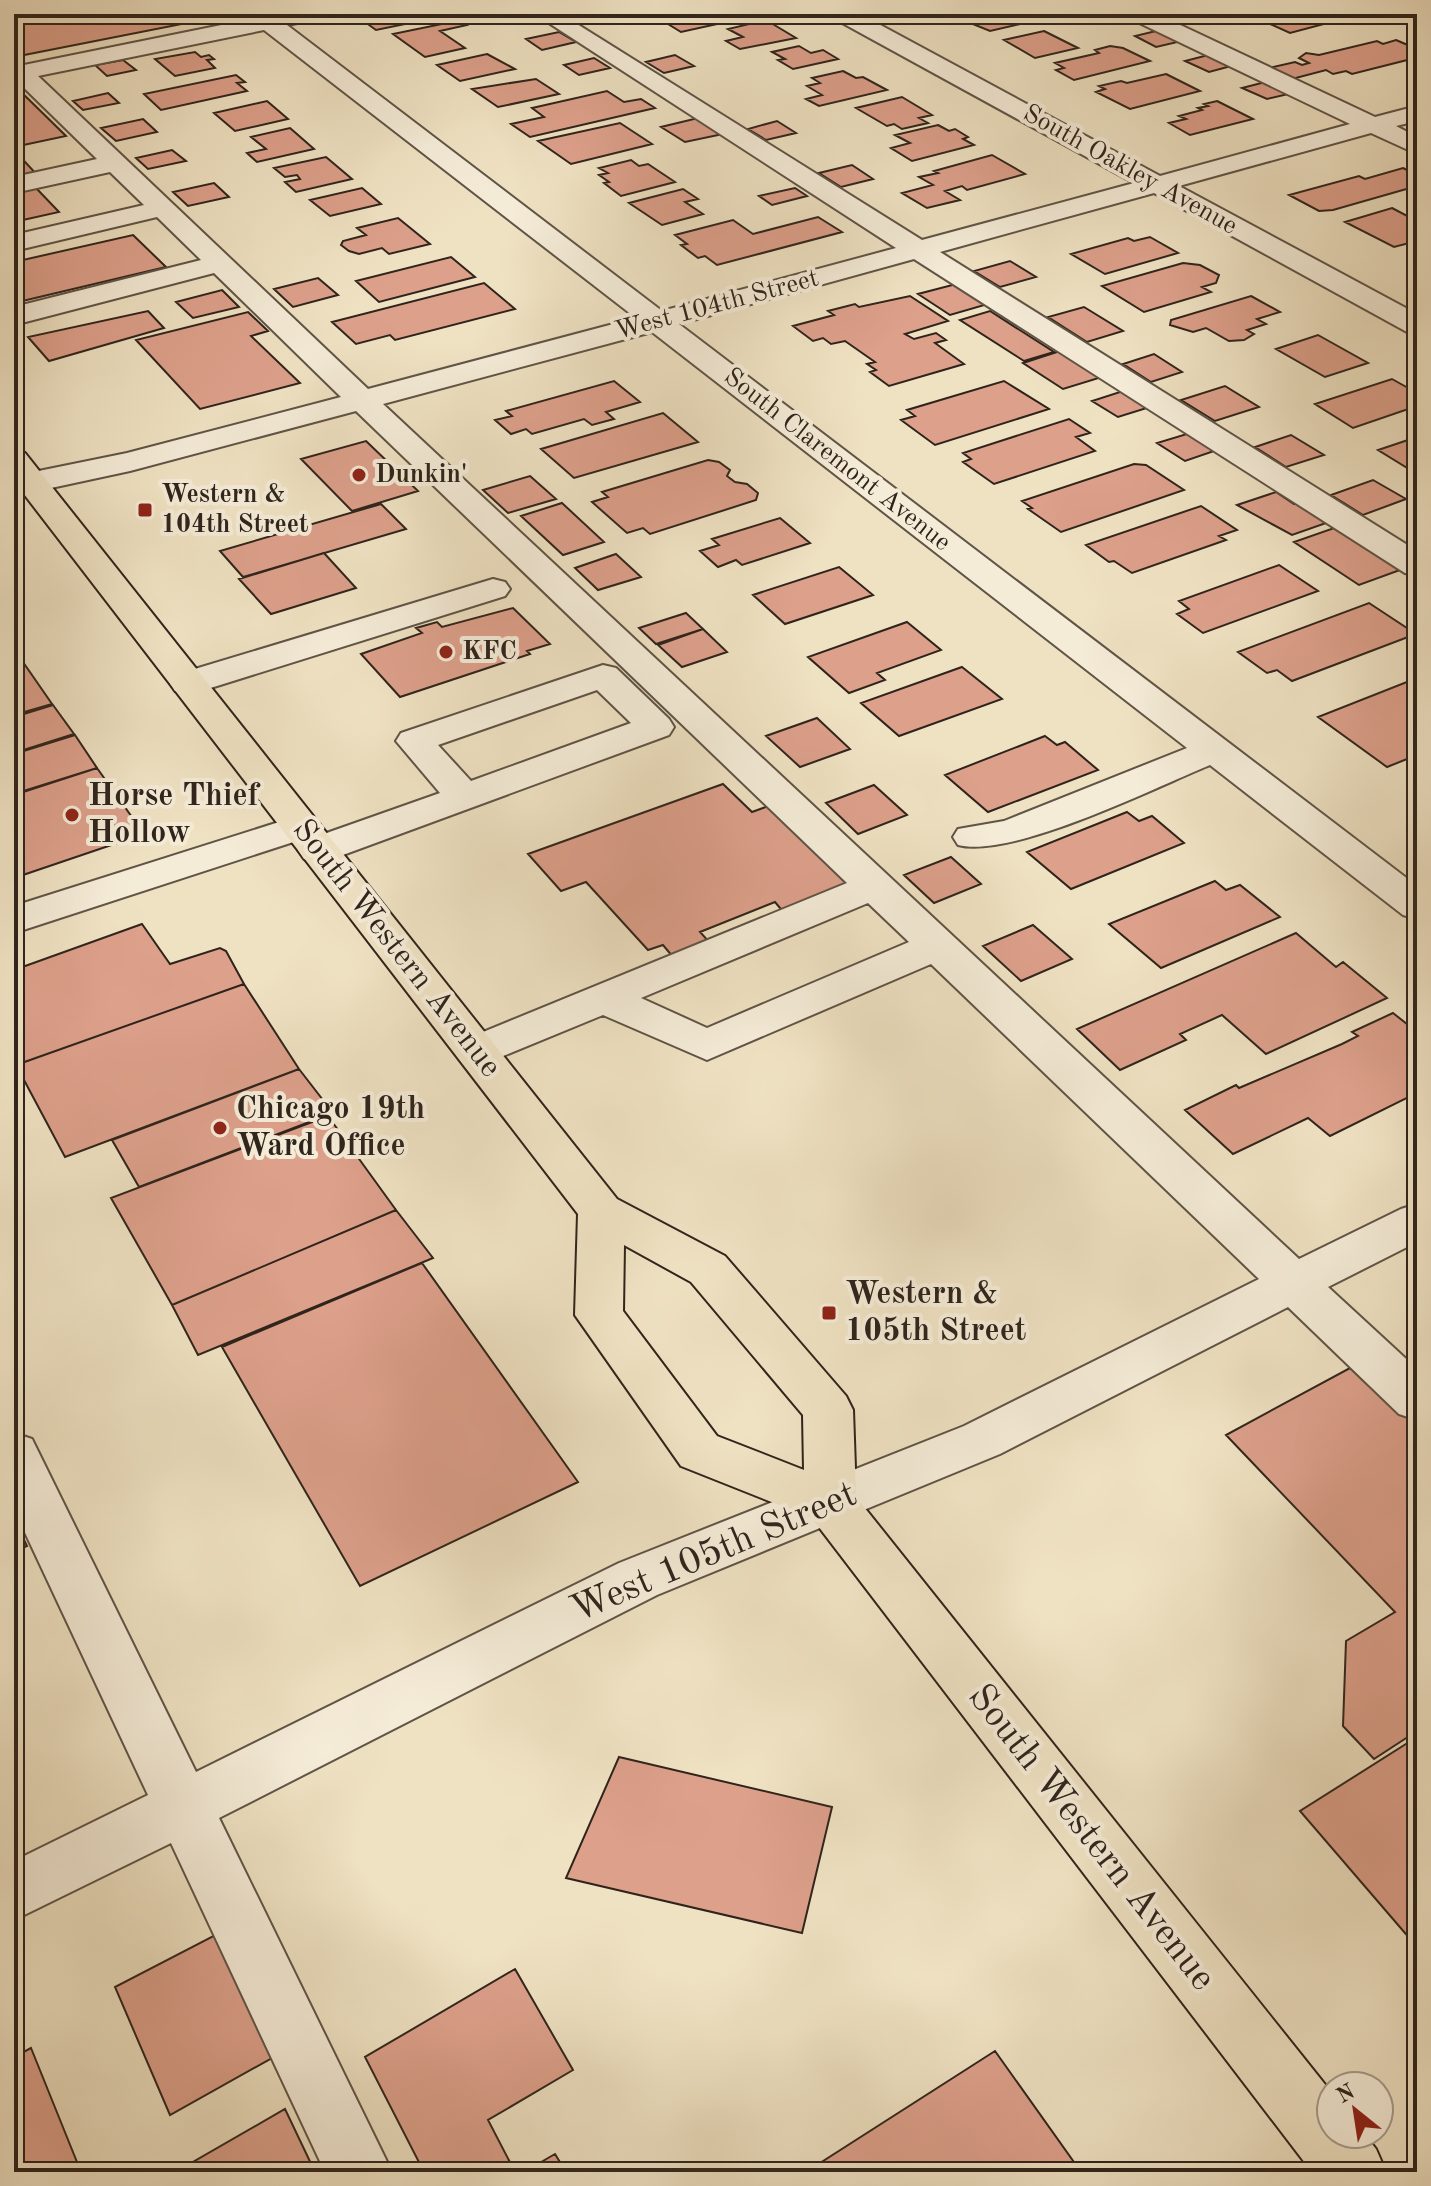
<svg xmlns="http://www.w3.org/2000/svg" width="1431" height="2186" font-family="'Old Standard TT',serif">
	<rect width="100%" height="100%" fill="#efe2c3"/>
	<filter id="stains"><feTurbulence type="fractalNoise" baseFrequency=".0025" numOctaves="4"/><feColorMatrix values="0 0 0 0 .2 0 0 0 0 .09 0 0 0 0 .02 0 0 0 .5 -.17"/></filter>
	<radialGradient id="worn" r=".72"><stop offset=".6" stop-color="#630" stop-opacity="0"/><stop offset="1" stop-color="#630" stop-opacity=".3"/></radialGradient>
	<path fill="#dda08b" stroke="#2f241c" stroke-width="2" d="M14,14H188L197,21L14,57Z
		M354,14H454L376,30Z
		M688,14H755L758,15L681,32L668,24L693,19L687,16Z
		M978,14H1025L1037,20L990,31L958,18Z
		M1088,14H1127L1132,16L1106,23Z
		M1258,14H1324L1321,15L1335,21L1290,33L1270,24L1277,23Z
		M461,20L467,25L440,31L465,48L425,57L393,34Z
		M766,20L796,38L740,49L726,41L743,37L728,29Z
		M1160,30L1182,41L1156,47L1135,36Z
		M1044,31L1078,48L1035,58L1004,40Z
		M559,32L576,42L542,50L526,39Z
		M1396,40L1417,49L1409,54L1415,58L1352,74L1346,71L1333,74L1326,70L1292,79L1269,68L1295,62L1302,65L1309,63L1299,58L1306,53L1319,55L1377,41L1383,44Z
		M799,46L811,53L823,50L838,59L793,69L778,60L785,59L772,52Z
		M1110,46L1123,48L1150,61L1074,80L1056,70L1064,68L1055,63L1099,53L1095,50Z
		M195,52L201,57L209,55L214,59L207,60L215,68L175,76L155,59Z
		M487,54L515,69L460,81L437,65Z
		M1212,54L1235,65L1209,72L1185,61Z
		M675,55L694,66L664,73L646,62Z
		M594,58L610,68L579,75L564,65Z
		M123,60L136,70L107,76L95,65Z
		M843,71L856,78L863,77L887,90L819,106L806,99L822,95L807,86L820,83L812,78Z
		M1166,74L1200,91L1130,109L1096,92L1105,89L1099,86L1121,81L1127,83Z
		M236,75L245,82L237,83L247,91L161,110L144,94Z
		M536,79L559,94L498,107L472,89Z
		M1269,81L1293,93L1267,99L1242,88Z
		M14,86H15L66,136L14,147Z
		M607,91L624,102L641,99L655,108L530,137L511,124L544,117L532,108Z
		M108,93L119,103L83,110L73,101Z
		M902,97L932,115L919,118L928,123L902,129L894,124L887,126L856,108Z
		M267,101L288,119L235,131L214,113Z
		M1217,101L1253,119L1190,135L1169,123L1186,119L1179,116L1202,110L1198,108L1208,106L1204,104Z
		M698,118L723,134L685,142L661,127Z
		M143,119L157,132L116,141L101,128Z
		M777,121L796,133L766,140L748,129Z
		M620,123L652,144L571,164L538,141Z
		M938,125L949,131L955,129L968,137L963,139L974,145L912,161L891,148L910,143L895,135Z
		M290,128L314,149L257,162L247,153L266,149L251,137Z
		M14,150L40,178L14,183Z
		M172,150L186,161L148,169L136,158Z
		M992,155L1025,174L967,190L962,186L945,191L960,200L927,208L902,193L933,185L919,177L938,173L934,171Z
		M326,157L352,179L296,192L285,182L300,179L297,175L285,177L274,168Z
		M631,160L639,166L648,164L675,182L621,196L604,183L609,182L599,175L608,173L599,168Z
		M852,165L873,179L841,187L819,173Z
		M1403,168L1417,175V186L1333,210L1319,211L1289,195L1359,176L1365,179Z
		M214,183L229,197L188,206L173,192Z
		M36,188L59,212L14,222V193Z
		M362,188L381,204L330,216L310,200Z
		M795,188L807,196L772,205L759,196Z
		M683,189L698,199L685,202L703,214L662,225L629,203Z
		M1392,208L1417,221V241L1394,247L1345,222Z
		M818,217L842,232L717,265L705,256L698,258L681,245L687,244L675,235L733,220L753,234Z
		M398,218L430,244L389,254L382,248L359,254L349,251L341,245L343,241L366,235L357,228Z
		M133,235L166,267L14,303V262Z
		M1150,237L1178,253L1105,274L1071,254L1128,238L1134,241Z
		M451,257L475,277L379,302L356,281Z
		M1010,261L1036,277L1000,287L974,271Z
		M1183,263L1200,265L1219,275L1216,283L1202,287L1211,292L1144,312L1102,286Z
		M318,278L338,295L293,307L274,289Z
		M484,283L515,309L395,340L390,335L356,344L332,322Z
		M956,284L988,304L950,315L918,294Z
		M222,290L239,307L193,318L176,302Z
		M910,296L948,321L905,334L914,339L936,333L946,340L935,343L964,364L889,386L870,372L876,370L867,364L875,362L845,341L831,344L823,338L813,341L793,326L834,315L828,311L855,304L859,307Z
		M1251,296L1280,312L1257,319L1266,324L1247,330L1254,334L1244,340L1229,341L1206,328L1193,332L1170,325L1171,320Z
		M1084,307L1123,331L1087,342L1048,317Z
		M148,311L164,328L49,361L28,337Z
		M990,311L1054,352L1024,361L960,320Z
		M248,312L268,331L251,336L300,383L200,409L136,340Z
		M1318,335L1368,363L1325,377L1276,349Z
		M1060,351L1102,377L1063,389L1023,363Z
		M1154,354L1182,372L1151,382L1123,364Z
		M1392,379L1417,393L1410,397L1417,401V406L1353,428L1315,404Z
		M614,381L640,402L606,412L614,419L592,425L584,419L532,434L526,429L511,434L495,420L512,416L506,411Z
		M1004,381L1049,409L935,445L901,420L915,416L907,410Z
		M1225,386L1259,407L1215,421L1181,400Z
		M1123,391L1150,407L1118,417L1092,401Z
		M663,413L698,442L574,478L541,449Z
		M1069,419L1090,433L1076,437L1095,451L994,484L963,462L971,459L963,453Z
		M1190,433L1217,450L1185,461L1157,443Z
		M1291,435L1324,455L1286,467L1255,447Z
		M1417,437V474L1378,450Z
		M366,441L418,491L352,511L301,459Z
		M708,460L719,462L730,470L727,476L735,482L747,484L758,493L756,500L650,534L643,528L627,533L592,502L608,497L602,492Z
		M1134,464L1146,465L1184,490L1061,532L1028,509L1032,508L1022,501Z
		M530,476L556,499L508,513L483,490Z
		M1373,480L1406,499L1363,515L1331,495Z
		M1276,492L1294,504L1298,501L1329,522L1292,535L1237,505Z
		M562,503L604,542L563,555L521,516Z
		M381,504L406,529L243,577L220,551Z
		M1201,506L1237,530L1219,536L1226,540L1132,573L1114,561L1109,562L1086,545Z
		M780,518L810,543L742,565L736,560L718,567L700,551L719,545L712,539Z
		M1334,528L1400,570L1359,585L1294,542Z
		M324,553L356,588L271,614L239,579Z
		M616,554L641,577L598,590L575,568Z
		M1279,565L1318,591L1203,633L1177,614L1189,609L1179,601Z
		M839,567L873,595L785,624L753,595Z
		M1369,603L1416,634L1292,681L1277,670L1267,673L1238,652Z
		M513,608L550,644L527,651L530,654L400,697L361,654L422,633L416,628L437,622L442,627Z
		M686,613L703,629L656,644L639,628Z
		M907,622L941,650L877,673L885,680L849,693L808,657Z
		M703,629L727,652L682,667L658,645Z
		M14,649L52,704L14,715Z
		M962,667L1002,699L899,736L861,703Z
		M1417,678V755L1387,767L1318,717Z
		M53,705L74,734L14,753V717Z
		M817,718L850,749L800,767L766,736Z
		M75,735L97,768L14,794V754Z
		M1045,736L1057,745L1065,742L1098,770L988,812L945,775Z
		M97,768L144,834L14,878V795Z
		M723,784L752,812L771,805L855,886L785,914L775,902L700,932L711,944L673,957L663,945L648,950L586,882L561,891L528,854Z
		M874,785L907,815L858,834L826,803Z
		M1127,812L1139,821L1152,816L1184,843L1071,889L1027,852Z
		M951,857L981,884L934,903L904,875Z
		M1215,881L1226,890L1240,885L1280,917L1161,968L1109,924Z
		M142,924L170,964L220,948L226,951L244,984L16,1065L14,970Z
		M1033,925L1072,959L1021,981L983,946Z
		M1296,933L1336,967L1343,962L1387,998L1266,1054L1222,1015L1180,1034L1186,1040L1120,1070L1077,1029Z
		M244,984L299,1069L65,1157L16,1065Z
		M1393,1013L1417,1032V1093L1330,1136L1308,1118L1233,1154L1185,1110L1236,1085L1239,1088L1342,1044L1358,1036L1352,1032Z
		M299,1069L333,1113L139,1187L112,1140Z
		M328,1116L396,1210L172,1305L111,1198Z
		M396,1210L433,1258L198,1355L172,1305Z
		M422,1263L578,1482L360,1586L222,1347Z
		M1350,1368L1397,1412L1410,1406L1417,1412V1731L1374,1759L1343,1726L1346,1641L1395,1612L1226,1435Z
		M14,1519L27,1546L14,1552Z
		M1417,1737V1947L1300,1811Z
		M619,1757L832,1807L802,1933L566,1878Z
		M223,1931L281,2053L170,2115L115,1987Z
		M515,1969L573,2070L488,2120L515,2172H424L365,2057Z
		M31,2048L81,2172H14V2057Z
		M995,2051L1081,2172H806Z
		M285,2109L315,2172H197L193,2162Z
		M555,2154L566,2172H524Z"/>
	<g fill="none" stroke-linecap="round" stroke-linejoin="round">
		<defs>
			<path id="minor" d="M247,14H321L318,19L287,25L662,311L896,248L535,14H561L922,240L1134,183L835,19L832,14H860L1160,176L1350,124L1131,19L1128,14H1157L1375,117L1417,106V121L1396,126L1417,137V154L1371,133L1179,186L1417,314V335L1407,332L1154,193L940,252L1417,551V576L1405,573L914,259L679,324L1417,886V919L1403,915L1210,765C1154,788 1012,859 958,845L953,837L958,829L1004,821L1187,748L652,332L383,404L1299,1259L1401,1209L1417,1204V1242L1328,1287L1417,1369V1420L1399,1414L1288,1307L1000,1454L657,1595L219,1818L392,2172H325L171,1843L14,1920V1861L148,1795L14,1509V1433L32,1439L196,1772L619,1563L964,1426L1259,1279L931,964L707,1060L603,1015L491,1061L476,1066L461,1061L454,1051L461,1041L847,883L356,411L130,471L14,496V476L127,453L341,397L214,273L14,325V307L201,260L157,217L14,251V235L144,205L110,172L14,193V177L97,159L14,78V67L251,19ZM264,30L636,318L368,389L38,76ZM868,903L909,942L707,1028L641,998Z
				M493,579L505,582L510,589L505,596L201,691L188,694L175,691L170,683L175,675Z
				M603,665L616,668L669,719L674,727L669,735L332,859L318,862L304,859L298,850L304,841L440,793L396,741L401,733ZM597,690L631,723L471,781L438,745Z
				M301,815L315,819L320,827L315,835L14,933V906Z"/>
			<path id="major" d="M14,451L25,453L617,1199L725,1256L846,1396L853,1410L856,1497L1331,2092V2134H1364L1376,2149L1386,2172H1312L812,1518L681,1466L575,1315L578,1214L14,481ZM624,1245L691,1282L803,1415L804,1470L717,1436L623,1311Z"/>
		</defs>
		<use href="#minor" stroke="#5f5446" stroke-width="4"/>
		<use href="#major" stroke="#2f241c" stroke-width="4"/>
		<use href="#minor" fill="#f5ecd8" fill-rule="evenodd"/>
		<use href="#major" fill="#efe2c3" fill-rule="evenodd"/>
	</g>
	<g fill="#8f2418" stroke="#f5ecd8" stroke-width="3">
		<circle cx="359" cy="475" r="8"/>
		<rect x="137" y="502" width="16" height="16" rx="4"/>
		<circle cx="446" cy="652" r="8"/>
		<circle cx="72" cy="815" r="8"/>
		<circle cx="220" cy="1128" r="8"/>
		<rect x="821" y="1305" width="16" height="16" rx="4"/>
	</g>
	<g text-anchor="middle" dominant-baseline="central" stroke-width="8" stroke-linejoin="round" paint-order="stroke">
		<g font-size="26" fill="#2f241c" stroke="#f5ecd8">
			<text transform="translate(1130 170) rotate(29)">South Oakley Avenue</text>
			<text transform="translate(717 305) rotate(-15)">West 104th Street</text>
			<text transform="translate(837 460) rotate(38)">South Claremont Avenue</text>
		</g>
		<g font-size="26" font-weight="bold" fill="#2f241c" stroke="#f5ecd8" text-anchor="start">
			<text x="375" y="475">Dunkin'</text>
			<text x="161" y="495">Western &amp;<tspan x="161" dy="30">104th Street</tspan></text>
			<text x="462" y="652">KFC</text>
		</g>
		<g font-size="32" font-weight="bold" fill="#2f241c" stroke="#f5ecd8" text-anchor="start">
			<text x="88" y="797">Horse Thief<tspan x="88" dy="37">Hollow</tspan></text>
			<text x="236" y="1110">Chicago 19th<tspan x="236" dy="37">Ward Office</tspan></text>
			<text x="845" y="1295">Western &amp;<tspan x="845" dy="37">105th Street</tspan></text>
		</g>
		<g font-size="32" fill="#2f241c" stroke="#f5ecd8">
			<text transform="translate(396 949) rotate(52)">South Western Avenue</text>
		</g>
		<g font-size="38" fill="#2f241c" stroke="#f5ecd8">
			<text transform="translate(714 1553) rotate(-23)">West 105th Street</text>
			<text transform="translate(1091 1838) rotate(52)">South Western Avenue</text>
		</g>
	</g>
	<rect width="1431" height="2186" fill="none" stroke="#efe2c3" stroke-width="48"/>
	<rect x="16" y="16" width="1399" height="2154" fill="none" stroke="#2f241c" stroke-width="4"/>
	<rect x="24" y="24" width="1383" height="2138" fill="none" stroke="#2f241c" stroke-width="2"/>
	<g transform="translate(1355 2110) rotate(330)"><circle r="38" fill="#f5ecd8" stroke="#a69c8d" stroke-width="2"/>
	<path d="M0-6L14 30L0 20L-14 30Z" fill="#8f2418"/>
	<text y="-12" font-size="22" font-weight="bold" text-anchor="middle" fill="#2f241c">N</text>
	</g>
	<rect width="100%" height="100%" filter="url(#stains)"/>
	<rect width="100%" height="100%" fill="url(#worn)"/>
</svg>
